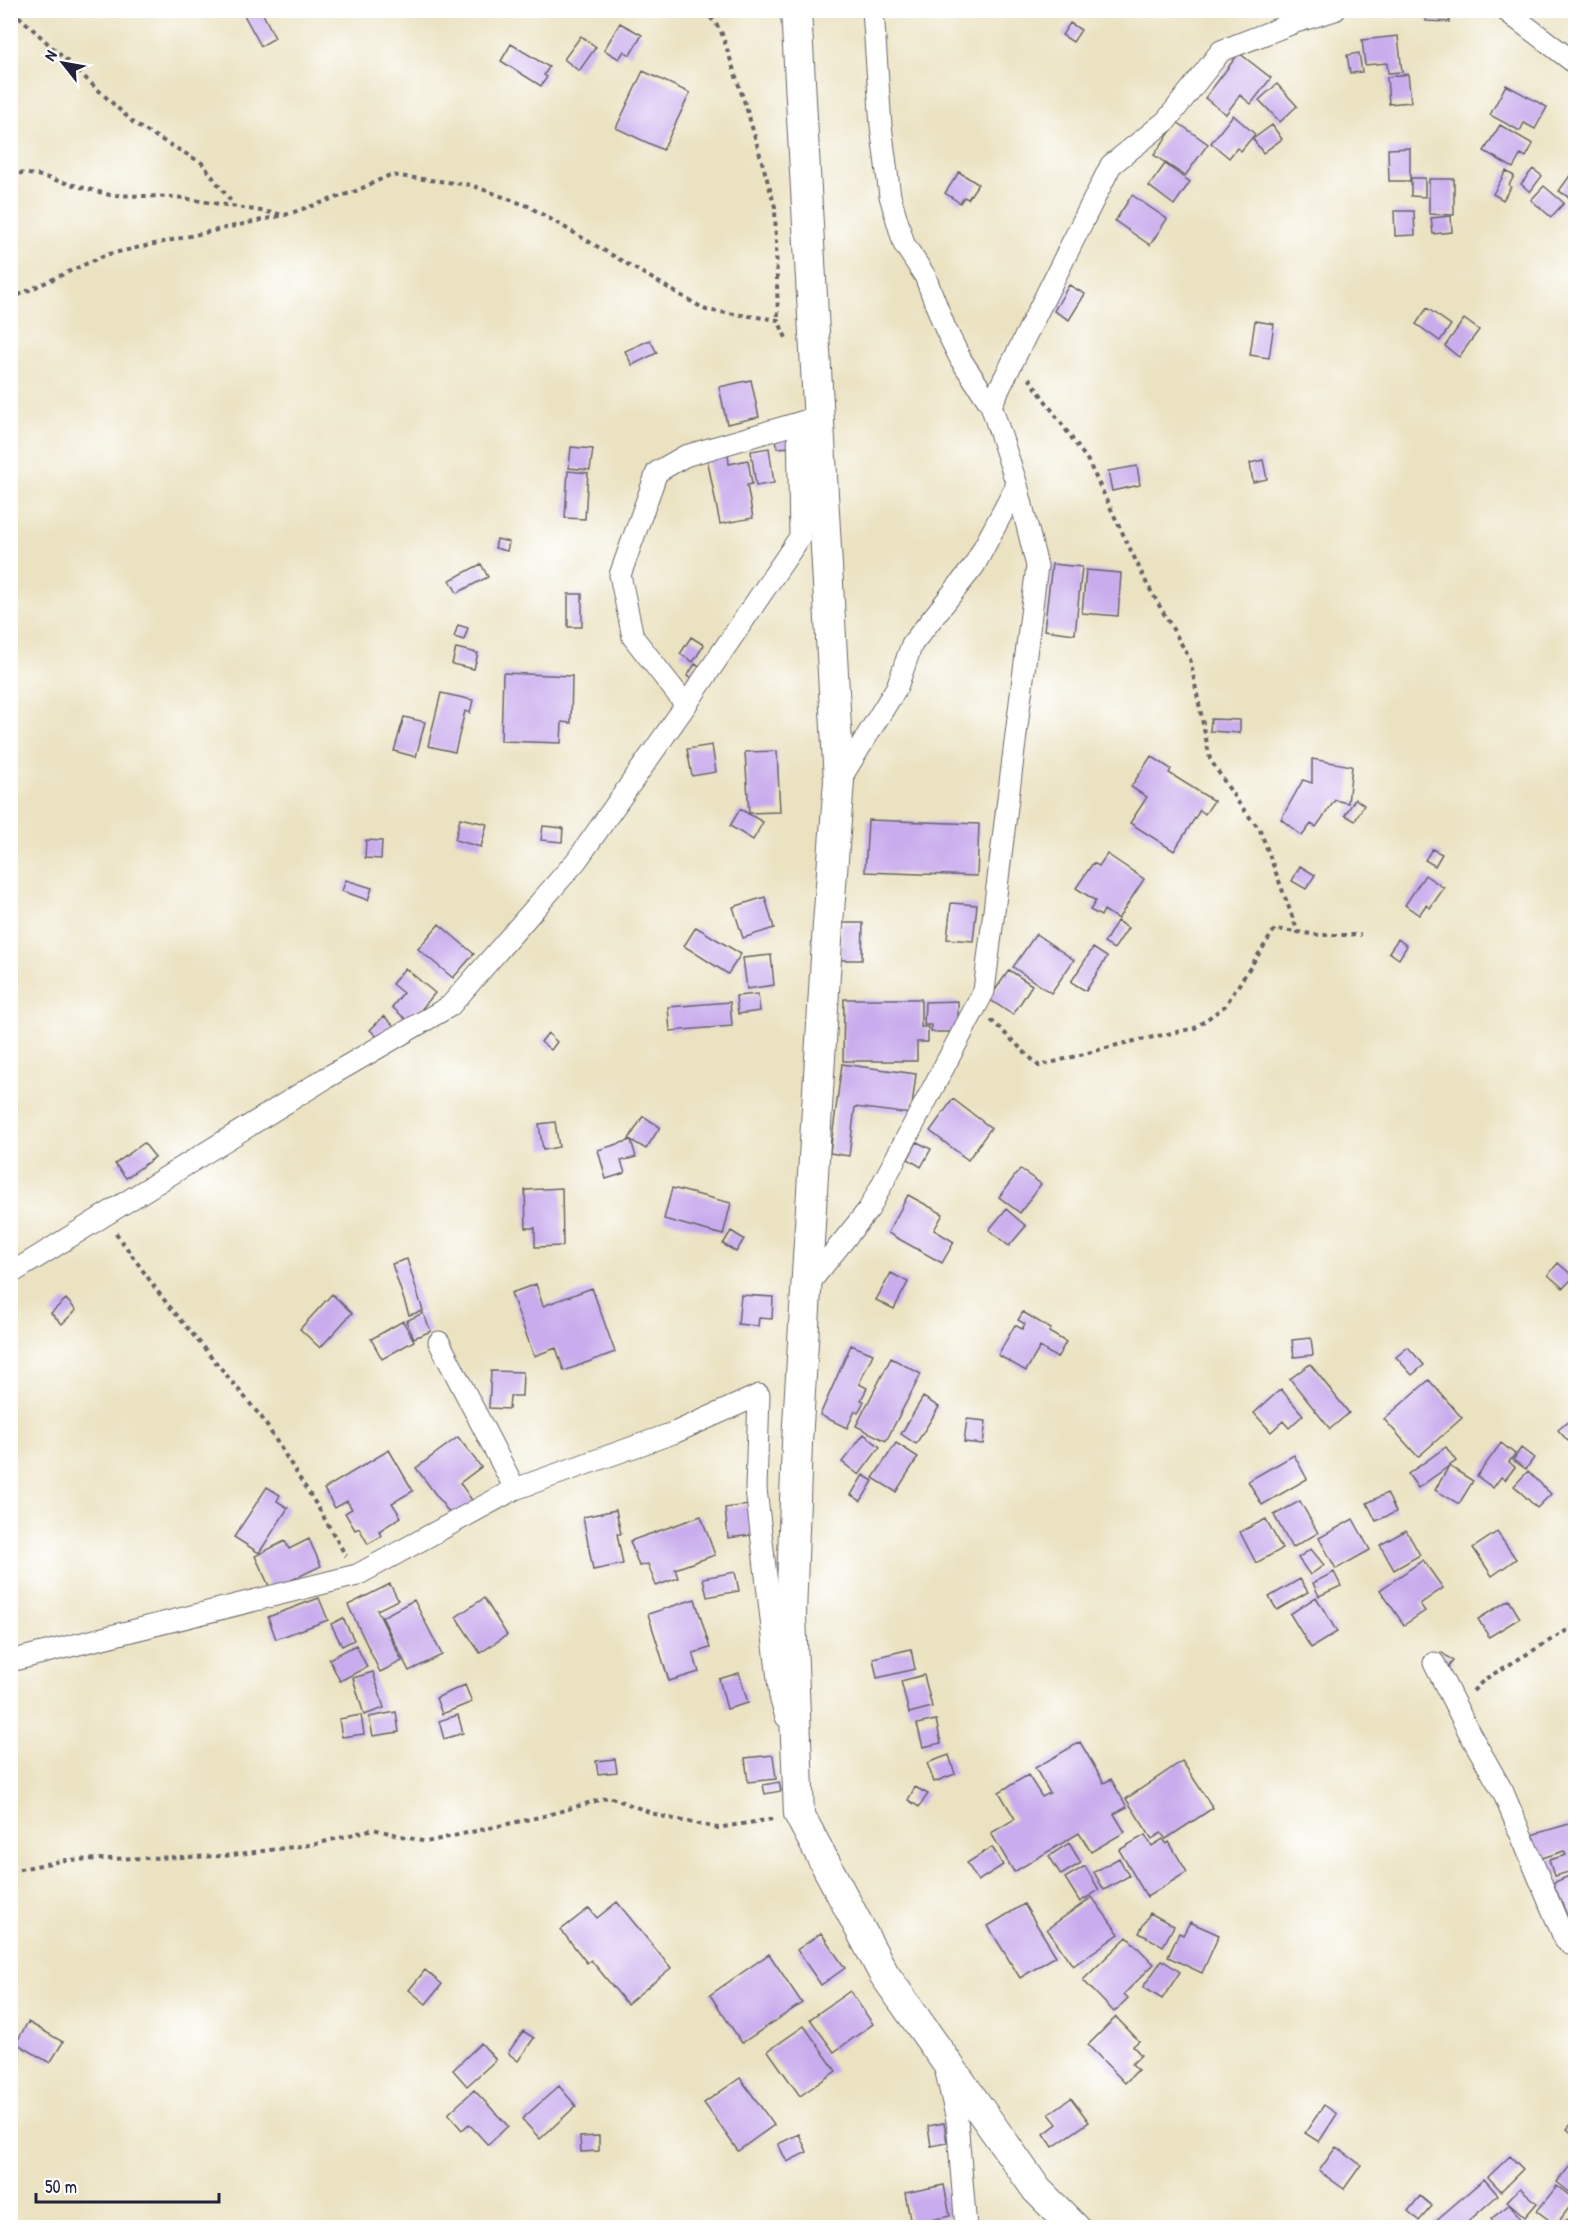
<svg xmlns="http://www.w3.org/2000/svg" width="1586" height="2238" font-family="'Patrick Hand',sans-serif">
	<rect width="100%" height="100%" fill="#fff"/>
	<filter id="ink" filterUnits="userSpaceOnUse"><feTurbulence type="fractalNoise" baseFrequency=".0167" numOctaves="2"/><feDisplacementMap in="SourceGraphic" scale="12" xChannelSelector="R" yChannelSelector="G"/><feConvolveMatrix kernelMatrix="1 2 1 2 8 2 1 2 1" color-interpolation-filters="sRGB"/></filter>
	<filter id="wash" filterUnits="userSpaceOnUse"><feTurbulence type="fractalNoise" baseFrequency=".008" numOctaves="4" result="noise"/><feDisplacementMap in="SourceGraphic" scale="24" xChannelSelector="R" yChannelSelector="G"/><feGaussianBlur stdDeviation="1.35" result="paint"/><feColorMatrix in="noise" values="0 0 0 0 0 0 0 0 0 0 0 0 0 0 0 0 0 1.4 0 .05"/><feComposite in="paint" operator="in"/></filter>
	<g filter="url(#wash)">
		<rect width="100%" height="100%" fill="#ebe2c1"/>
		<g id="blocks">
			<path fill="#c9aced" d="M253,10H261L275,38L261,46L244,15Z
				M1426,10H1450L1449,22L1426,21Z
				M620,23L642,35L630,55L624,51L619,59L604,50Z
				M1070,23L1081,30L1073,42L1062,35Z
				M581,36L596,47L579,71L564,59Z
				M1398,36L1402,72L1388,73L1387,63L1365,65L1362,40Z
				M511,44L549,67L544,75L547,77L541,86L501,61Z
				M1239,53L1271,78L1251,104L1240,95L1226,114L1205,98Z
				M1359,53L1362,72L1350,73L1347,55Z
				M643,71L690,93L663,150L616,128Z
				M1408,74L1411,102L1389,104L1387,77Z
				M1277,84L1297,106L1280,122L1259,100Z
				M1506,85L1547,107L1535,129L1524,123L1520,131L1490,115Z
				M1233,115L1255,134L1241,151L1237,148L1229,158L1211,143Z
				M1177,122L1208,144L1185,176L1154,155Z
				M1272,125L1282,139L1263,153L1253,139Z
				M1500,125L1533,144L1526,157L1521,154L1513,168L1484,151Z
				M1410,148V181H1389L1388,149Z
				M1165,164L1190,182L1174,205L1149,186Z
				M1576,167V202L1559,191Z
				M1533,169L1542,176L1530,192L1521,184Z
				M1506,171L1514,176L1509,185L1511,187L1503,200L1493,194Z
				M959,172L978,184L968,199L964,197L960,203L945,193Z
				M1411,178H1425V197L1411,196Z
				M1429,179H1454V215L1429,214Z
				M1544,186L1564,203L1551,217L1531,200Z
				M1132,195L1167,219L1150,245L1115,221Z
				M1394,211H1414L1415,235L1395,236Z
				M1451,216L1452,232L1433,234L1431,218Z
				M1069,285L1085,294L1069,320L1054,311Z
				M1427,308L1451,325L1440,341L1416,324Z
				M1464,319L1479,330L1459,357L1445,346Z
				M1255,321L1274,324L1269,358L1250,355Z
				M650,340L657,353L632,365L625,351Z
				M751,380L759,417L727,424L719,387Z
				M792,430L793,447L777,448L776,431Z
				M571,447L593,449L590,470L569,468Z
				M769,448L774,483L756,486L751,451Z
				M728,454L729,464L748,460L752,484L747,485L753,518L720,524L707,458Z
				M1263,460L1267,479L1253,482L1250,463Z
				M1137,466L1140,485L1112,491L1108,471Z
				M568,471L588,473L585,519L565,518Z
				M497,539L509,542L507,551L495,548Z
				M481,564L488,577L457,593L450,580Z
				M1052,564L1082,567L1075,634L1044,630Z
				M1086,570L1121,573L1118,616L1082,613Z
				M568,594H582V627H568Z
				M458,625L468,628L464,640L454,637Z
				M691,637L704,645L693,662L680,654Z
				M456,648L478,653L474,669L452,664Z
				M695,664L706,671L698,683L687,676Z
				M503,673L572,676L571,723L562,722L561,743L501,741Z
				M441,693L473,700L470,713L465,711L455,752L428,746Z
				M404,717L425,722L416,757L394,751Z
				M1211,719L1240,720V733L1210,731Z
				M712,745L716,772L692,776L687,749Z
				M777,751L780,812L749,813L745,752Z
				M1151,756L1171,769L1169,773L1214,801L1205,814L1200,810L1174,851L1130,823L1147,797L1131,787Z
				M1312,759L1352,766L1348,803L1335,800L1316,827L1311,824L1302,836L1281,819L1303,780L1312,783Z
				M1355,799L1364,805L1355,821L1345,815Z
				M740,809L763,822L753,840L730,826Z
				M460,818L487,824L481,847L455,840Z
				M868,820L979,824L977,876L865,872Z
				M543,826L563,828L562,842L541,840Z
				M366,840L382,841L381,859L365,858Z
				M1432,849L1442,854L1435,866L1425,860Z
				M1107,854L1144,879L1118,919L1104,910L1101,916L1090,910L1096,901L1076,888L1093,863L1099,866Z
				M1300,866L1315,875L1306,889L1292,881Z
				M1425,875L1444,888L1430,908L1426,905L1419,915L1405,905Z
				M346,880L372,888L368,900L342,891Z
				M765,897L774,928L743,938L733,907Z
				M951,903L977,905L973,941L947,939Z
				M1117,921L1128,928L1114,949L1104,943Z
				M842,923H863L862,960H841Z
				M439,924L474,954L453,978L418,949Z
				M696,927L741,954L728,974L684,946Z
				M1036,934L1074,960L1051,993L1013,967Z
				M1398,939L1407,946L1399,959L1389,952Z
				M1093,948L1107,957L1086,991L1071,982Z
				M771,955L774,985L747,989L743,958Z
				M405,968L435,993L410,1023L392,1007L403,993L392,984Z
				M1009,970L1032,985L1013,1015L989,999Z
				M758,994L760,1011L738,1014L736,996Z
				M844,999H921V1027H928V1042H917V1061H843Z
				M958,1001V1032H931V1025H924L925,1002Z
				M730,1002L732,1026L670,1031L668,1007Z
				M384,1016L394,1026L381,1040L370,1030Z
				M548,1033L557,1042L551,1050L541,1042Z
				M842,1064L916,1074L911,1114L855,1107L849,1156L830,1153Z
				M953,1099L991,1128L968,1160L930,1131Z
				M643,1116L660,1127L646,1149L629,1139Z
				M555,1122L559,1147L543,1150L539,1124Z
				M631,1140L636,1157L621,1161L625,1173L606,1179L598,1150Z
				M917,1142L931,1149L921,1167L908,1159Z
				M144,1143L155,1157L126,1178L115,1164Z
				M1020,1169L1041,1184L1020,1213L999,1197Z
				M562,1188L563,1246L535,1247V1228H526L525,1190Z
				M672,1188L731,1203L723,1235L664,1219Z
				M908,1195L943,1214L934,1230L954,1242L942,1263L888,1233Z
				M1006,1209L1026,1226L1009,1246L989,1230Z
				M731,1231L744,1239L736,1252L723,1244Z
				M407,1259L423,1311L409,1315L392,1264Z
				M1558,1263L1574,1277L1563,1288L1548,1275Z
				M891,1273L908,1282L894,1309L876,1300Z
				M536,1284L543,1306L592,1288L615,1352L564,1371L556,1348L534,1356L511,1293Z
				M332,1294L352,1313L320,1348L300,1329Z
				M741,1295L773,1297L772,1319L759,1318L758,1326L738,1324Z
				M66,1299L76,1310L62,1324L51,1313Z
				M1023,1312L1051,1329L1049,1332L1066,1342L1057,1358L1040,1347L1026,1371L998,1355L1015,1325L1022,1329L1025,1324L1018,1320Z
				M423,1313L431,1331L414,1338L406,1321Z
				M403,1321L414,1341L382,1359L371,1339Z
				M1311,1338L1313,1355L1294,1357L1292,1340Z
				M851,1345L873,1354L859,1384L867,1388L861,1400L864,1401L858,1413L855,1411L847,1428L820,1415Z
				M1408,1347L1424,1365L1412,1375L1396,1357Z
				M891,1358L921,1374L886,1441L856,1426Z
				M1310,1364L1349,1413L1330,1429L1290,1379Z
				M491,1371L523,1372L522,1396H510L509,1409L489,1408Z
				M1429,1380L1462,1418L1418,1457L1384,1419Z
				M1281,1389L1303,1415L1289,1428L1283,1421L1271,1432L1254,1413Z
				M923,1397L939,1407L916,1444L901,1434Z
				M1576,1415V1435L1568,1441L1558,1430Z
				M967,1419L986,1421L983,1444L964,1442Z
				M864,1434L880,1447L859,1475L842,1462Z
				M458,1437L481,1467L460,1483L474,1503L453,1518L416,1468Z
				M896,1443L918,1457L896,1492L873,1478Z
				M1501,1443L1515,1454L1509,1462L1515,1467L1505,1480L1501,1477L1493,1488L1477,1476Z
				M1446,1447L1456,1461L1418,1488L1408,1474Z
				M1521,1448L1534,1458L1526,1469L1513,1460Z
				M389,1450L413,1491L392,1503L401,1517L379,1531L382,1536L368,1544L359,1528L355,1530L345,1513L352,1509L347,1501L335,1508L324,1489Z
				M1294,1455L1307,1479L1262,1505L1248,1481Z
				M1449,1466L1473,1481L1459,1504L1435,1490Z
				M1528,1471L1551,1494L1537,1508L1514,1486Z
				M863,1475L873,1481L861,1501L851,1495Z
				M267,1487L280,1495L277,1501L288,1508L259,1553L234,1537Z
				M1387,1493L1396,1512L1376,1521L1367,1503Z
				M1300,1501L1318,1533L1292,1548L1274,1515Z
				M749,1505L751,1535L728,1538L725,1508Z
				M616,1510L621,1534H617L623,1564L593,1570L583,1517Z
				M701,1516L715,1555L675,1569L678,1578L656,1586L648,1564L639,1566L630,1541Z
				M1266,1519L1282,1549L1256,1563L1240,1532Z
				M1353,1519L1370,1550L1336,1569L1319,1538Z
				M1406,1530L1420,1555L1394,1570L1380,1545Z
				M1497,1532L1516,1559L1492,1576L1473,1548Z
				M309,1539L321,1566L271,1590L255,1556L285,1541L289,1549Z
				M1311,1549L1324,1565L1310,1575L1298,1558Z
				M1423,1560L1443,1588L1420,1604L1425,1611L1404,1625L1380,1590Z
				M735,1572L739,1591L707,1597L703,1578Z
				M1334,1572L1341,1586L1319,1596L1313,1583Z
				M1300,1579L1308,1592L1277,1610L1269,1597Z
				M390,1584L398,1600L377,1610L402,1661L380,1672L348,1605Z
				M1316,1597L1337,1632L1311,1648L1290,1614Z
				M319,1598L328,1620L276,1639L268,1617Z
				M484,1598L507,1635L480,1653L456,1617Z
				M695,1599L710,1648L693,1653L699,1672L669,1681L648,1614Z
				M414,1600L442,1655L409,1671L382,1617Z
				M1509,1600L1520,1618L1489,1637L1478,1619Z
				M343,1618L354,1640L342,1646L331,1624Z
				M356,1645L367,1667L340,1681L329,1659Z
				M911,1649L915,1669L877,1678L873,1658Z
				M1441,1652L1453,1661L1447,1668L1435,1659Z
				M373,1672L384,1708L364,1715L353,1678Z
				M739,1673L748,1703L727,1709L719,1679Z
				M924,1675L932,1707L909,1713L901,1681Z
				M465,1685L472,1702L442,1714L436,1698Z
				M396,1712L399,1732L373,1736L369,1717Z
				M361,1715L364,1734L342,1737L339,1719Z
				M458,1715L463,1733L444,1739L439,1721Z
				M936,1720L941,1743L923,1747L917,1724Z
				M1080,1742L1104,1783L1111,1779L1127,1807L1114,1814L1125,1832L1091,1852L1079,1833L1014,1872L991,1833L1015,1819L999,1792L1028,1775L1042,1797L1050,1793L1035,1768Z
				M773,1755L776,1779L748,1782L745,1758Z
				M949,1755L955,1774L934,1782L927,1763Z
				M615,1759L617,1772L598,1774L596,1761Z
				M1182,1761L1213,1808L1166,1839L1161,1833L1152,1839L1126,1799Z
				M779,1782L781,1791L765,1794L763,1785Z
				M915,1787L928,1794L919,1807L908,1800Z
				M1576,1822V1870L1554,1876L1549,1860L1566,1855L1564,1851L1539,1859L1531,1835Z
				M1145,1835L1152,1846L1163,1839L1167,1844L1169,1842L1187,1872L1147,1897L1119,1850Z
				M1069,1843L1081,1863L1061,1875L1049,1856Z
				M992,1847L1003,1865L978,1881L967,1863Z
				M1119,1858L1129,1876L1104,1890L1094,1872Z
				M1085,1866L1099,1890L1080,1902L1065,1878Z
				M1576,1873V1936L1553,1883Z
				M1092,1897L1119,1934L1073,1966L1047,1929Z
				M617,1902L671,1968L627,2004L591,1960L587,1963L561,1930L589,1908L597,1918Z
				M1024,1904L1056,1956L1020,1978L988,1926Z
				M1150,1913L1174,1926L1163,1946L1139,1933Z
				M1190,1922L1219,1935L1202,1973L1168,1957L1179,1933L1183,1935Z
				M821,1933L845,1968L821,1985L797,1950Z
				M1127,1937L1154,1964L1124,1994L1128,1998L1114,2012L1083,1980Z
				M769,1954L802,2003L742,2043L710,1995Z
				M1162,1960L1180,1972L1162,1999L1143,1987Z
				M425,1970L442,1984L426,2004L409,1990Z
				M850,1991L873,2024L834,2052L810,2019Z
				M1116,2017L1139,2041L1133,2046L1141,2055L1132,2064L1138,2070L1125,2083L1088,2045Z
				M28,2022L63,2042L50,2063L16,2043Z
				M804,2026L836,2071L800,2096L768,2051Z
				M523,2031L534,2038L518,2061L508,2053Z
				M481,2043L496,2060L467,2086L453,2070Z
				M740,2078L774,2125L738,2151L704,2103Z
				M559,2086L576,2106L540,2139L522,2119Z
				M474,2090L508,2126L488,2145L469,2124L462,2130L448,2114Z
				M1071,2098L1089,2122L1053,2147L1044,2134L1057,2124L1049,2114Z
				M1324,2105L1337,2114L1319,2142L1305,2133Z
				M1576,2119V2137L1567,2129Z
				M944,2123L947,2143L931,2146L928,2126Z
				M799,2134L807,2152L787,2162L778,2144Z
				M599,2136V2151L581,2152L580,2137Z
				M1336,2147L1361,2165L1344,2189L1319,2171Z
				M1510,2156L1523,2169L1501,2191L1488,2177Z
				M1574,2161L1576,2193L1574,2196L1557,2182Z
				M1484,2179L1498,2195L1461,2228H1439L1434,2222Z
				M944,2185L950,2216L911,2224L905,2193Z
				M1557,2186L1575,2200L1556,2225L1537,2211Z
				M1520,2188L1537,2203L1525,2217L1507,2201Z
				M1420,2196L1432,2206L1419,2221L1408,2211Z
				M1510,2204L1526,2228H1498L1491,2219Z
				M1568,2219L1573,2228H1555Z"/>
		</g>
	</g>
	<g filter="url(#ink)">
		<use href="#blocks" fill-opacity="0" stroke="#68656a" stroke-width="1.5"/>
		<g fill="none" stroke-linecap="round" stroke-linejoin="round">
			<defs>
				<path id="street" d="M1505,10L1576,64
					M991,405L1111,165L1166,121L1221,51L1296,22L1335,10
					M686,705L633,637L620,575L657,472L685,456L798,423
					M839,781L897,687L912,644L974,566L1017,485
					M10,1274L326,1078L450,1006L577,860L686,705L800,537L798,423L820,416
					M806,1287L869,1209L984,991L1037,566L1017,485L991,405L961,360L945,328L925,276L904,244L890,196L881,126L873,10
					M439,1342L515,1489
					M10,1661L357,1575L515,1489L676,1432L759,1395L756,1489L780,1697L786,1717
					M1434,1663L1470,1734L1503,1792L1565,1940L1576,1947
					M945,2068L957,2120L966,2228"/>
				<path id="secondary" d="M796,10L839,781L828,924L797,1442L791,1616L799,1814L884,1974L1037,2190L1075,2228"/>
			</defs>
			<use href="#street" stroke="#68656a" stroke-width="23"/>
			<use href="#secondary" stroke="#68656a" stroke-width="32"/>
			<path stroke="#68656a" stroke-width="4" stroke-dasharray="4.5 4.5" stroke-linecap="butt" d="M12,10L136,125L202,163L233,204
				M705,10L721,31L748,113L775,207L778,320
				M10,172L37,175L110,195L177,197L285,215L356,191L390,175L471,185L528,206L706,310L778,320L786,338
				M10,299L105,255L284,215
				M1029,378L1088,461L1147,584L1190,659L1210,759L1237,801L1260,830L1298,932
				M991,1020L1039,1066L1121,1044L1195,1028L1225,1006L1275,929L1319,935H1361
				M116,1233L161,1296L262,1418L319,1509L346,1556
				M1473,1691L1485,1679L1576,1625
				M10,1871L66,1860L224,1856L316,1844L373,1829L426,1842L544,1816L609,1797L660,1816L717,1828L773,1819"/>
			<use href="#street" stroke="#fff" stroke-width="21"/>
			<use href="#secondary" stroke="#fff" stroke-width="30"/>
		</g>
	</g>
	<rect width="1586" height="2238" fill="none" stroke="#fff" stroke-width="36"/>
	<g transform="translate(63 63) rotate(301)" stroke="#ffffff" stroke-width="4.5" paint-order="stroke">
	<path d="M0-4.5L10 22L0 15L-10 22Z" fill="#22223b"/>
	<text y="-9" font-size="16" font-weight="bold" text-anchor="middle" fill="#22223b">N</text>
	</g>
	<path d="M36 2193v9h183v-9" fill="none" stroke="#22223b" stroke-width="3"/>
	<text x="45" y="2193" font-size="18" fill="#22223b" stroke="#ffffff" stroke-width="4.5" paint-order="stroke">50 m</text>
</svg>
